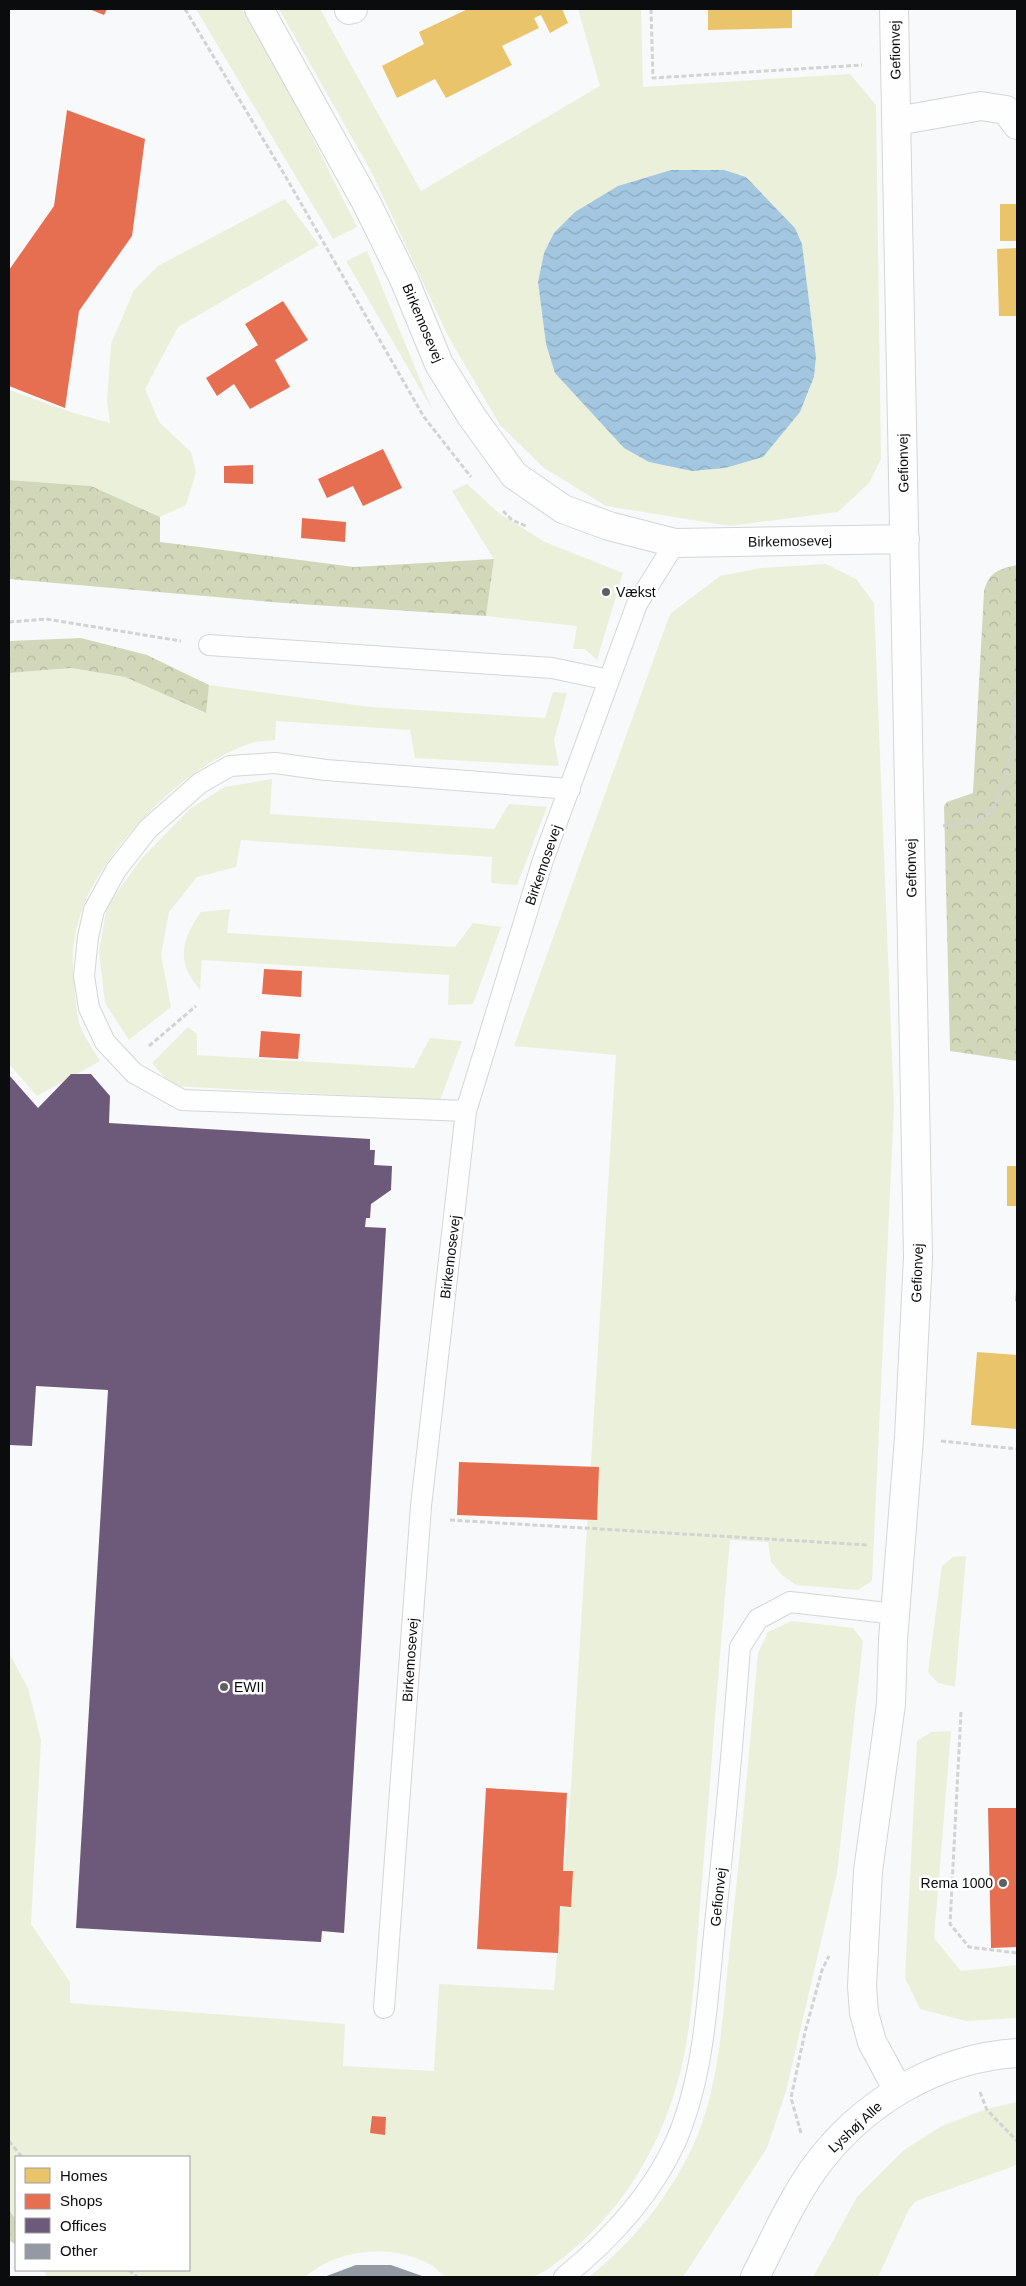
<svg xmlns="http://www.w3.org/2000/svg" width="1026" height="2286" font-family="Helvetica,sans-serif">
	<defs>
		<pattern id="forest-crowns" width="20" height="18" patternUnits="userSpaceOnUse" patternTransform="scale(1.25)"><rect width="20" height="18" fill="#d2d7ba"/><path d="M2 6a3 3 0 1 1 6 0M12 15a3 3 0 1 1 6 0" fill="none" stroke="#b3b79f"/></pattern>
		<pattern id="water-waves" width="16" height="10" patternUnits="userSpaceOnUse" patternTransform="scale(1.25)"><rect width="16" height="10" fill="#a3c7e0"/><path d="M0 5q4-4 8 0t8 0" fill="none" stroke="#8baabf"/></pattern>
	</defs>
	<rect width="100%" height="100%" fill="#f8f9fb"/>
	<path fill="#ebf0da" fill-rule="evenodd" d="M196,9H242L279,71L357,227L333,239Z
		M279,9H320L421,191L600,86L578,9H641L643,87L850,74L876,105L881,459L869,483L838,512L730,526L606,506L544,468L500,425L448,336L372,173ZM740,174L746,177L795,228L802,244L816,357L814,377L806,399L725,468L692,471L649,462L546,344L538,282L544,253Z
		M285,199L319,245L178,327L145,389L159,422L191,452L196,472L186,505L160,517L91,486L9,480V390L74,413L110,423L107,400L111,344L134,290L158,266Z
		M367,251L433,411L346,261Z
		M467,484L500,514L545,542L623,573L597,660L585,649H573L577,626L486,616L494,559L452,491Z
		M826,564L856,579L874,603L894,1106L872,1581L858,1590L796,1585L782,1575L771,1562L768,1542L730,1540C719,1658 711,1775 701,1893C696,1950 694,2018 680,2073C662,2143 626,2206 570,2252C559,2261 545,2273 531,2277C525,2278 453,2279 448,2277C441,2276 437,2268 431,2265C392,2243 339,2248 305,2277H46L45,2270H189V2157H16V2220L9,2210V1653L28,1688L41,1740L31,1924L70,1982V2003L345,2024L343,2066L434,2071L439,1984L554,1990L571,1787L616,1055L514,1046L670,614L720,576L761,568Z
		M71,668L125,677L205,713L209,685L370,707L545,718L553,692L567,693L554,740L559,766L415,758L410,730L276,721L275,740C267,741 259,741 252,743C190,762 120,834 90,891C81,908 75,931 73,950C72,962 76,1015 80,1025C84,1038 94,1050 100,1061L37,1096L9,1064V673Z
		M272,779L270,814L494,829L509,804L547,807L517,885L491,883L492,857L241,840L236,867L197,877L169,912L161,955L171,1007L129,1040L105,1003L99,952L107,906L142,858L191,808L225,787Z
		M230,909L227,933L455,947L473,923L501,927L473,1004L448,1005L449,975L202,960L200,990C195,983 188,975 186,967C179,948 190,927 201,912Z
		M188,1027L197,1034V1055L414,1068L430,1038L462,1041L440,1100L172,1086L152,1063Z
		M966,1556L955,1687L938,1683L928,1672L942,1566L953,1557Z
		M792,1621L853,1628L863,1641L837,1873L786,2091L767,2148L683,2277H589C633,2242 668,2198 692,2148C720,2088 722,2020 729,1955C740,1855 749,1754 758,1653L768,1632Z
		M951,1731L934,1938L961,1971L1017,1965V2018L966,2021L920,2009L905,1978L917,1741L931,1732Z
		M1017,2102V2165L916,2201L909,2209L878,2277H813L857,2197L904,2150L942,2126L986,2109Z"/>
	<path fill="url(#forest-crowns)" d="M9,480L91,486L160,517V542L354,567L494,559L486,616L284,603L9,579Z
		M1017,565V1061L950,1051L944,806L947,802L973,793L984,592C988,572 999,569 1017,565Z
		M81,638L147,655L209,685L206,713L125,677L71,668L9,673V641Z
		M9,2210L16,2220V2245L9,2240Z"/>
	<path fill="url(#water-waves)" d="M671,170H724L746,177L795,228L802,244L816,357L814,377L800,412L763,457L725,468L692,471L649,462L624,448L555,373L546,344L538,282L544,253L554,233L575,212L618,186Z"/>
	<path fill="#e9c46a" d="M468,9H562L568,23L550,33L541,15L534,18L539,28L502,46L512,65L446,98L435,79L397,98L382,66L424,44L419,32Z
		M708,9H792V28L708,30Z
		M1000,204H1017V241H1000Z
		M1017,248V316H999L997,249Z
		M1007,1166H1017V1206H1007Z
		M1016,1289H1017V1302L1015,1301Z
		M977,1352L1017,1355V1429L971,1425Z"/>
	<path fill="#e76f51" d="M89,9H107L104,15Z
		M67,110L145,139L132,236L79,311L65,408L9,386V270L54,206Z
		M283,301L308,340L275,360L290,387L250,409L234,384L217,396L206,378L258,345L245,324Z
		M383,449L402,488L363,506L353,486L327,498L318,479Z
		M253,465V484L224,483V466Z
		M302,518L346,522L345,542L301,538Z
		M264,969L302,971L301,997L262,994Z
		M261,1031L300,1034L298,1059L259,1057Z
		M459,1462L599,1467L597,1520L457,1515Z
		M486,1788L567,1793L563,1871H573L571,1907L560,1906L558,1953L477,1949Z
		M988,1808H1017V1947L991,1948Z
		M372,2116L386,2117L385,2135L370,2133Z"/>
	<path fill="#6d597a" d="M71,1074H91L110,1096L109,1123L370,1139V1150H375L374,1165L392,1166L391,1190L371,1204L370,1218H366L365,1227L386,1228L344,1933L322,1931L321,1942L76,1928L108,1390L36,1386L32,1446L9,1445V1075L38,1108Z"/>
	<path fill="#949aa3" d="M356,2265H391L425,2277H324Z"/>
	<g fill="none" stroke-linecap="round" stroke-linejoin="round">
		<defs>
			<path id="service" d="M209,645L552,668L609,680
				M466,1111L182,1100L134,1073L105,1042L89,1008L84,976L88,937L94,910L116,870L148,829L200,783L230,766L275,763L326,770L570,789
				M384,2008L421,1506L466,1111L543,860L637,604L675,543
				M564,2277C610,2240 651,2196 676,2141C704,2076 707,2003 714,1934C724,1838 733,1743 740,1647L758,1619L790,1602L896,1614"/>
			<path id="minor" d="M349,10L353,9
				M897,121L981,106L1006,110L1017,125"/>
			<path id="tertiary" d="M259,9L366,202L404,279L439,364L472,417L514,475L563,509L609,526L675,543L905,539
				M894,9L918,1257L909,1438L893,1640L891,1704L868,1871L862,1986L864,2013L872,2042L898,2090
				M755,2277C773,2242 790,2203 813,2170C860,2104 936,2058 1017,2053"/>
		</defs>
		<use href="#service" stroke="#d4d5d6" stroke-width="22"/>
		<use href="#minor" stroke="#d4d5d6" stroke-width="30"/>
		<use href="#tertiary" stroke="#d4d5d6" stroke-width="30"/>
		<path stroke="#d3d3d3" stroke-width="3" stroke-dasharray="5 2.5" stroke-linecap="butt" d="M185,9L287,179L424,417L471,477
			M651,9L653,78L862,65
			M503,511L512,520L526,526
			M9,622L46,619L181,641
			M943,826C954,824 967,824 977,820C1013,807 1013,721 1017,688
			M149,1046L196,1006
			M941,1441L1017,1449
			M450,1520L868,1545
			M961,1712L950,1924L969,1947L1017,1953
			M980,2092L987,2110L1017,2141
			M801,2133L791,2098L805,2032L822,1970L829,1956
			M9,2141L22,2157
			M129,2270L137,2277"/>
		<use href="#service" stroke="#fefefe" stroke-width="20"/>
		<use href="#minor" stroke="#fefefe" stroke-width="28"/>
		<use href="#tertiary" stroke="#fefefe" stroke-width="28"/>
	</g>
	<g fill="#5e5f60" stroke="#fff" stroke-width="2">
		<circle cx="606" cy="592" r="5"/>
		<circle cx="224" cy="1687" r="5"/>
		<circle cx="1003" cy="1883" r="5"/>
	</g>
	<g text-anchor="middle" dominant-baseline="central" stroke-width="5" stroke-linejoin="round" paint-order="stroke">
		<g font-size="14" fill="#0b0c0d" stroke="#fff">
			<text transform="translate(895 50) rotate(-91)">Gefionvej</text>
			<text transform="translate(423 323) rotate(67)">Birkemosevej</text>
			<text transform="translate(903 463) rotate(-91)">Gefionvej</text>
			<text transform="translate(790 541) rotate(-1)">Birkemosevej</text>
			<text transform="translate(543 865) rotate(-71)">Birkemosevej</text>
			<text transform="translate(911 868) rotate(-91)">Gefionvej</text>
			<text transform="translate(450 1257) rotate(-83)">Birkemosevej</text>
			<text transform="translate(917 1273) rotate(-88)">Gefionvej</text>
			<text transform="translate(410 1660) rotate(-86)">Birkemosevej</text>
			<text transform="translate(718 1897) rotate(-84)">Gefionvej</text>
			<text transform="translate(855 2127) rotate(-43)">Lyshøj Alle</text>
		</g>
		<g font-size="14" fill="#0b0c0d" stroke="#fff" text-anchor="start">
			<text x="616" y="592">Vækst</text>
			<text x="234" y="1687">EWII</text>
			<text x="993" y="1883" text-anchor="end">Rema 1000</text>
		</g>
	</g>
	<rect width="1026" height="2286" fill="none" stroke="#0b0c0d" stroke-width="20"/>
	<rect x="15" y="2156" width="175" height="115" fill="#ffffff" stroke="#9d9e9e"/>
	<rect x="25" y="2168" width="25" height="15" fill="#e9c46a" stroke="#9d9e9e"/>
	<text x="60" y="2181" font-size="15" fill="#0b0c0d">Homes</text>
	<rect x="25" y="2194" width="25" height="15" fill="#e76f51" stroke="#9d9e9e"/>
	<text x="60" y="2206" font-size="15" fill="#0b0c0d">Shops</text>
	<rect x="25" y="2218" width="25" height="15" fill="#6d597a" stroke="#9d9e9e"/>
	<text x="60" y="2231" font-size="15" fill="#0b0c0d">Offices</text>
	<rect x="25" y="2244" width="25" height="15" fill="#949aa3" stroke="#9d9e9e"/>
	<text x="60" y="2256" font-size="15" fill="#0b0c0d">Other</text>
</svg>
